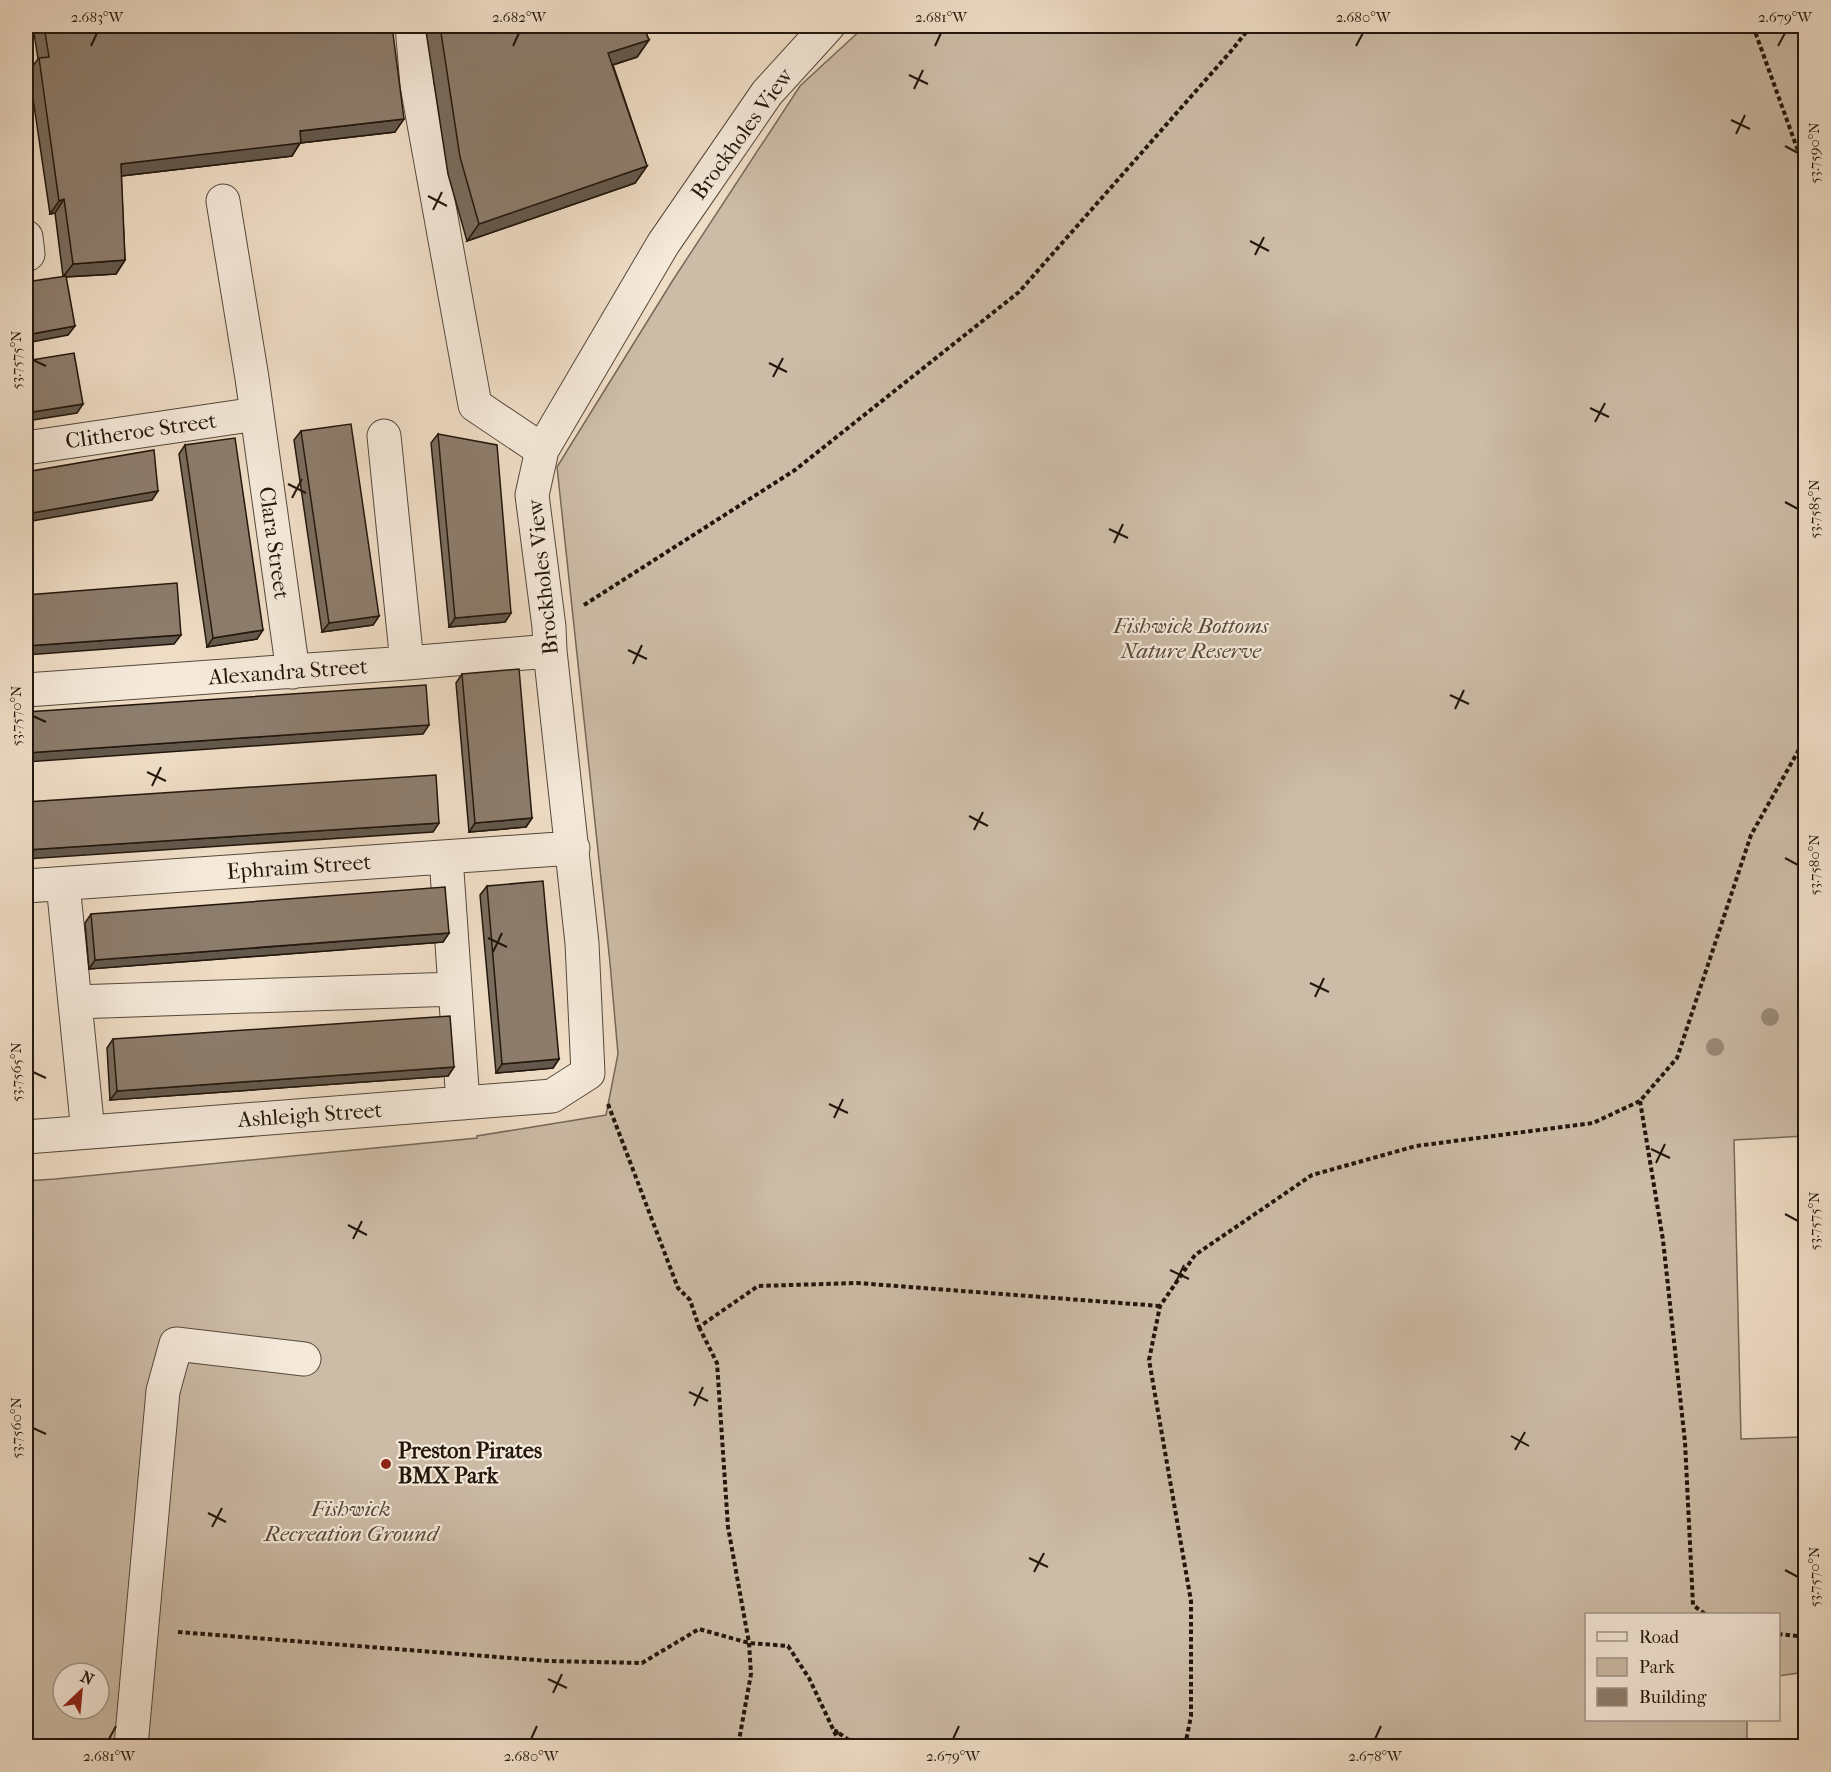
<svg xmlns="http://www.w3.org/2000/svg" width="1831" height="1772" font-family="'IM FELL French Canon',serif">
	<rect width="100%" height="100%" fill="#efddc6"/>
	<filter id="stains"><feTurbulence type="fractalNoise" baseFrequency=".00333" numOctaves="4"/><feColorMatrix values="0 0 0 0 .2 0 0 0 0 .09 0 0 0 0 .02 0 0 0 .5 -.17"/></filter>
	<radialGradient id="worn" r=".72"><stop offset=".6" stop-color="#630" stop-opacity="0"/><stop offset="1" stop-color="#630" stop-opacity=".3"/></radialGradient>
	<path fill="#ccbba6" stroke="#776859" stroke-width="1.5" fill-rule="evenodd" d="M865,26H1805V1136L1734,1140L1741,1439L1805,1437V1672L1779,1676L1778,1614H1586V1720H1747V1746H26V1181L55,1179L477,1138V1136L606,1115L618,1054L610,963L557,467L673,280L800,86ZM63,1673H99V1709H63Z"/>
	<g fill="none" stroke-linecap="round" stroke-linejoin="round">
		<defs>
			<path id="minor" d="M412,26L417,85L475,405L542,450
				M223,201L252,378L293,672
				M26,237L28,254H26
				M384,436L407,663
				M26,448L256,414
				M26,690L407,663L550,651
				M446,857L463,1103
				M63,884L88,1132
				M26,886L573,848
				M75,1002L455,989
				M26,1137L552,1096L588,1073L582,943L550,651L549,627L532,495L542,450L663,244L767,93L828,26
				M131,1746L163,1391L176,1344L304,1359"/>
		</defs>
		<use href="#minor" stroke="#55483a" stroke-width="35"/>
		<path stroke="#22160c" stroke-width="4" stroke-dasharray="4.5 3" stroke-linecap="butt" d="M1753,26L1806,173
			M584,605L795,470L1019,292L1232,50L1251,26
			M1640,1101L1663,1240L1685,1442L1693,1605L1705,1614
			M608,1104L678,1288L690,1300L699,1327L758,1286L857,1283L1160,1306
			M699,1327L717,1363L728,1527L749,1643L751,1674L738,1746
			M178,1632L549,1661L642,1663L699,1629L749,1643L788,1646L809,1678L841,1746
			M1778,1634L1798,1636L1806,1639
			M838,1734L836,1731L857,1746
			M1185,1746L1191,1716V1601L1149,1360L1160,1306L1195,1255L1312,1175L1416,1146L1593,1123L1640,1101L1677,1058L1751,835L1806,737"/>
		<use href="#minor" stroke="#f5e9da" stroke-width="33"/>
	</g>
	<g fill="#9a8b79">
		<circle cx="1770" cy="1017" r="9"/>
		<circle cx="1715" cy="1047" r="9"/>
	</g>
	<path fill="#796c5e" stroke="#22160c" stroke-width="1.5" d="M33,26H392L395,132L300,143L292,156L121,176L125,260L116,274L66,277L68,335L63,276L55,213L50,214L29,71L38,59Z
		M430,26H643L649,40L637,57L613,65L647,166L635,183L467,241L448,174L426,31Z
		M301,431L379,616L373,625L322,632L294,440Z
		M438,434L511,613L505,622L449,627L431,443Z
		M185,445L257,639L207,647L179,454Z
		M462,674L532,818L526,827L469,832L456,683Z
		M487,886L559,1059L553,1068L496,1073L480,895Z
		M91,914L449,933L443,942L89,969L85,923Z
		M113,1039L454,1067L448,1076L110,1100L107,1048Z"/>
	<path fill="#63584c" stroke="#22160c" stroke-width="1.5" d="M649,40L637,57L596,70L608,53Z
		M404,119L395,132L300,143L292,156L112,177L121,164L300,131Z
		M647,166L635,183L467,241L479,224Z
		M64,199L55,213L50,214L59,201Z
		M125,260L116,274L63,277L73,264Z
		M75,326L68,335L26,343V335Z
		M83,404L77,413L26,421V413Z
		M158,491L152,500L26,522V514Z
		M511,613L505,622L449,627L455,618Z
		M379,616L373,625L322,632L329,623Z
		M263,630L257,639L207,647L213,638Z
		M181,635L174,644L26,655V646Z
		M429,725L423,734L26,762V753Z
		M532,818L526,827L469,832L475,823Z
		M439,823L433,832L26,859V850Z
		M449,933L443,942L89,969L95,960Z
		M559,1059L553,1068L496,1073L502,1064Z
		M454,1067L448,1076L110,1100L117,1091Z"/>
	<path fill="#8d7d6d" stroke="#22160c" stroke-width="1.5" d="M44,26H392L404,119L300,131L301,143L121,164L125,260L73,264L64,199L59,201L39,58L49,57Z
		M440,26H643L649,40L608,53L647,166L479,224L460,157Z
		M66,276L75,326L26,335V282Z
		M74,353L83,404L26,413V361Z
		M351,424L379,616L329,623L301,431Z
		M438,434L497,445L511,613L455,618Z
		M235,438L263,630L213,638L185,445Z
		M154,450L158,491L26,514V472Z
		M177,583L181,635L26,646V595Z
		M519,669L532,818L475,823L462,674Z
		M426,685L429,725L26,753V712Z
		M436,775L439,823L26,850V802Z
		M543,881L559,1059L502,1064L487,886Z
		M445,887L449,933L95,960L91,914Z
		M450,1016L454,1067L117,1091L113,1039Z"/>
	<path fill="none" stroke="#22160c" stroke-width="2" d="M91,46L97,33M513,46L519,33M935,46L941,33M1356,46L1363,33M1778,46L1785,33M909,75L928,84M914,89L923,70M1731,120L1750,129M1736,134L1745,115M1785,146L1798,153M428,196L447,206M433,210L442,192M1250,241L1269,251M1255,255L1264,237M33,360L46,366M769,363L787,372M773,377L783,358M1590,408L1609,417M1595,422L1605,403M288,484L306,493M292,498L302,479M1785,502L1798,509M1109,529L1128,538M1114,543L1123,524M628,650L647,659M633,664L642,645M1450,695L1469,704M1455,709L1464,690M33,716L46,722M147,772L166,781M152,786L161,767M969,816L988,826M974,830L983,812M1785,858L1798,865M488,938L507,947M493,952L502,933M1310,983L1329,992M1315,997L1324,978M33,1072L46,1078M829,1104L848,1113M834,1118L843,1099M1651,1149L1670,1158M1656,1163L1665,1144M1785,1214L1798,1221M348,1225L367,1235M353,1239L362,1221M1170,1270L1189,1279M1175,1284L1184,1265M689,1392L708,1401M694,1406L703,1387M33,1428L46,1434M1511,1436L1529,1446M1515,1450L1525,1432M208,1513L226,1522M212,1527L222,1508M1029,1558L1048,1567M1785,1570L1798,1577M1034,1572L1044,1553M548,1679L567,1688M553,1693L562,1674M109,1739L116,1726M531,1739L537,1726M953,1739L959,1726M1375,1739L1381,1726"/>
	<circle fill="#8f2418" stroke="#f5e9da" stroke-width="2" cx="386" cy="1464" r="6"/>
	<g text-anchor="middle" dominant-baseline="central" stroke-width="4.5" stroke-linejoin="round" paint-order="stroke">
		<g font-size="22" fill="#22160c" stroke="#f5e9da">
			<text transform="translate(742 134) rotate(-54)">Brockholes View</text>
			<text transform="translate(141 431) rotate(-8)">Clitheroe Street</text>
			<text transform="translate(274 543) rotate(82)">Clara Street</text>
			<text transform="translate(543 577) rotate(-96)">Brockholes View</text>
			<text transform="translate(288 672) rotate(-4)">Alexandra Street</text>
			<text transform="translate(299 867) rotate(-4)">Ephraim Street</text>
			<text transform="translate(310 1115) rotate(-4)">Ashleigh Street</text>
		</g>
		<g font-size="22" font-style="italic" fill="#55483a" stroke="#f5e9da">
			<text x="1191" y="626">Fishwick Bottoms<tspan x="1191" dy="25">Nature Reserve</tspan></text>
			<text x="351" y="1509">Fishwick<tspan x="351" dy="25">Recreation Ground</tspan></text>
		</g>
		<g font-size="22" font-weight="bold" fill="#22160c" stroke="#f5e9da" text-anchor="start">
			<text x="398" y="1451">Preston Pirates<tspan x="398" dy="25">BMX Park</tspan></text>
		</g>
	</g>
	<rect width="1831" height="1772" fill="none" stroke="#efddc6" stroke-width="66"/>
	<rect x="1585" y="1613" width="195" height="108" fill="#f5e9da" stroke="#a19588" stroke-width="1.5"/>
	<rect x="1597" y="1632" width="30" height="9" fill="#f5e9da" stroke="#a19588" stroke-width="1.5"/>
	<text x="1639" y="1643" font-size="18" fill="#22160c">Road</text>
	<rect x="1597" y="1658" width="30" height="18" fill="#ccbba6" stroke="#a19588" stroke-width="1.5"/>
	<text x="1639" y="1673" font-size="18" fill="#22160c">Park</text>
	<rect x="1597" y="1688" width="30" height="18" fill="#8d7d6d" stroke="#a19588" stroke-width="1.5"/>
	<text x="1639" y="1703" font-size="18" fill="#22160c">Building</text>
	<g transform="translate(81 1691) rotate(26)"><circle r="28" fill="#f5e9da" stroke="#a19588" stroke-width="1.5"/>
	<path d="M0-4.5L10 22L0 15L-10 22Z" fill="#8f2418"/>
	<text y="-9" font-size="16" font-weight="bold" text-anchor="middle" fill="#22160c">N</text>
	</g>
	<rect x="33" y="33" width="1765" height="1706" fill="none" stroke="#22160c" stroke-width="2"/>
	<g font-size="15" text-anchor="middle" fill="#22160c">
		<text x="97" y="22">2.683°W</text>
		<text x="519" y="22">2.682°W</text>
		<text x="941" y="22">2.681°W</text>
		<text x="1363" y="22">2.680°W</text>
		<text x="1785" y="22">2.679°W</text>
		<text transform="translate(1814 153) rotate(-90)" y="5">53.7590°N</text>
		<text transform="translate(16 360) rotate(-90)" y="5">53.7575°N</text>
		<text transform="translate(1814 509) rotate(-90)" y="5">53.7585°N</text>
		<text transform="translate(16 716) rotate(-90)" y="5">53.7570°N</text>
		<text transform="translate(1814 865) rotate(-90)" y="5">53.7580°N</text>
		<text transform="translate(16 1072) rotate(-90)" y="5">53.7565°N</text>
		<text transform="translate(1814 1221) rotate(-90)" y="5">53.7575°N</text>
		<text transform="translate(16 1428) rotate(-90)" y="5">53.7560°N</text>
		<text transform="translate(1814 1577) rotate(-90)" y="5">53.7570°N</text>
		<text x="109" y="1761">2.681°W</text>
		<text x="531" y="1761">2.680°W</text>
		<text x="953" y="1761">2.679°W</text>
		<text x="1375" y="1761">2.678°W</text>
	</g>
	<rect width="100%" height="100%" filter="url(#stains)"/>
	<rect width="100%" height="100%" fill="url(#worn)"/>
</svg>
